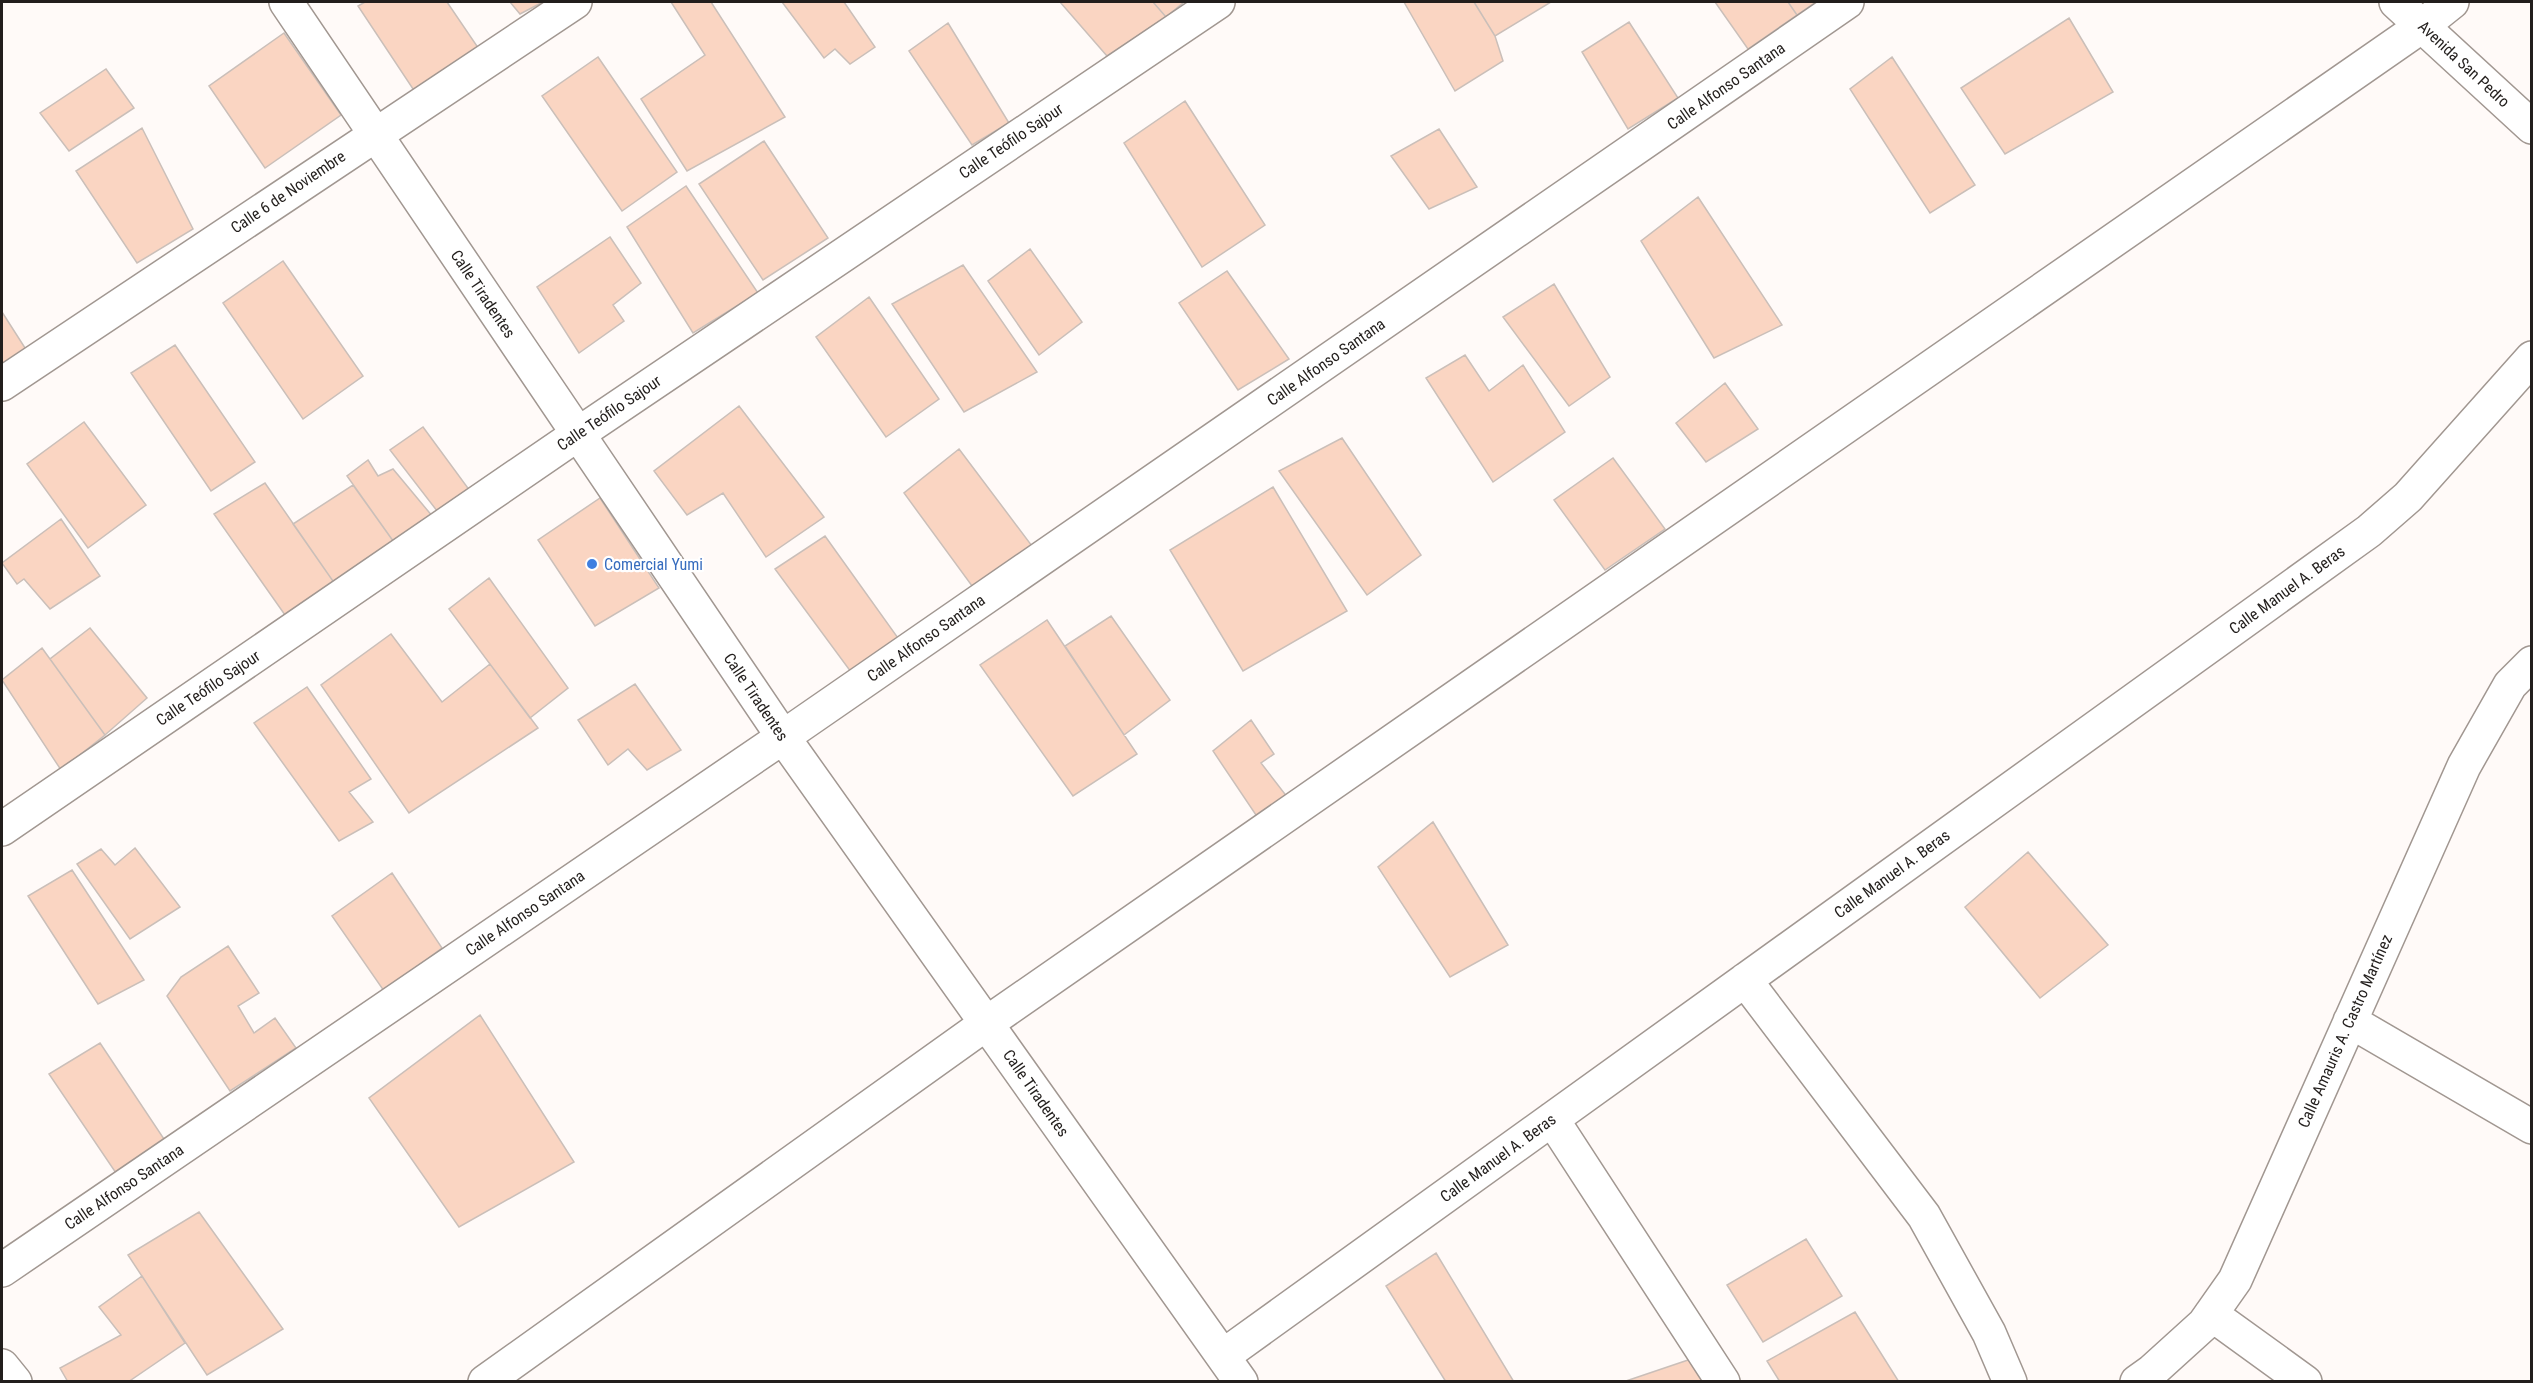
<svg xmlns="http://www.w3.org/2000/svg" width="2533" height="1383" font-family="'Roboto Condensed',sans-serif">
	<rect width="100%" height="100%" fill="#fffaf8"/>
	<path fill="#fad5c2" stroke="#cabfb9" stroke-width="1.5" d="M365,2H447L481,52L417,95L358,6Z
		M510,2H543L520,14Z
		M671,2H711L785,117L687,171L641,99L705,55Z
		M782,2H844L875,47L850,64L835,49L824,58Z
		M1060,2H1153L1166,17L1107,56Z
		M1153,2H1184L1166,17Z
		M1404,2H1474L1495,36L1503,61L1455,91Z
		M1474,2H1551L1495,36Z
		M1715,2H1788L1797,15L1748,49Z
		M1788,2H1816L1797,15Z
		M2069,18L2113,92L2005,154L1961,88Z
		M1629,22L1678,98L1628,129L1582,52Z
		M948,23L1009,123L972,145L909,51Z
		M284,33L341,115L265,168L209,86Z
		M598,57L677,172L622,211L542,96Z
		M1892,57L1975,185L1930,213L1850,89Z
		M106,69L134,108L69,151L40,113Z
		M1185,101L1265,225L1202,267L1124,143Z
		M142,128L193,229L137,263L76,171Z
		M1439,129L1477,187L1429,209L1391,156Z
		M764,141L828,238L763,280L699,184Z
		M686,186L758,293L693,333L627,227Z
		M1698,197L1782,325L1714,358L1641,241Z
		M610,237L641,283L613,305L624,321L579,353L537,287Z
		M1030,249L1082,322L1039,355L988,281Z
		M283,261L363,376L303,419L223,303Z
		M963,265L1037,372L964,412L892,304Z
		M1227,271L1289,359L1238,390L1179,303Z
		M1554,284L1610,377L1569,406L1503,317Z
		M869,297L939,399L886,437L816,337Z
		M2,312L27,351L2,366Z
		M175,345L255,462L211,491L131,373Z
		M1465,355L1489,391L1523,365L1565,432L1493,482L1426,378Z
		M1725,383L1758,429L1706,462L1676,423Z
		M739,406L824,517L766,557L723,493L687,515L654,471Z
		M84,422L146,505L88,548L27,464Z
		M423,427L473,495L441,516L390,450Z
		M1342,438L1421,555L1367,595L1279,471Z
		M959,449L1032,546L975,590L904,493Z
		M1613,458L1665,529L1605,570L1554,500Z
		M368,460L378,476L393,469L433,517L396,545L347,476Z
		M265,483L335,584L285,615L214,514Z
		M353,485L396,545L335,584L293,524Z
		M1273,487L1347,611L1243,671L1170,550Z
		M600,498L659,588L595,626L538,540Z
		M61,519L100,576L50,609L24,579L17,584L2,563Z
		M825,536L898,638L851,672L775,569Z
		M489,578L568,688L530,718L449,609Z
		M1111,616L1170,700L1124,735L1065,646Z
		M1047,620L1137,754L1073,796L980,665Z
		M90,628L147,698L105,735L50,659Z
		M391,634L442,702L490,664L538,728L409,813L321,685Z
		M42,648L105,735L61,770L2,680Z
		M635,684L681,750L647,770L628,749L608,765L578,720Z
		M307,687L371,779L349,792L373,822L339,841L254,723Z
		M1251,720L1274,754L1261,763L1288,798L1258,818L1213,751Z
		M1433,822L1508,945L1450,977L1378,867Z
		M135,848L180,907L130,939L77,864L101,849L115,865Z
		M2028,852L2108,945L2040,998L1965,907Z
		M72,870L144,980L98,1004L28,896Z
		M392,873L442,948L384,991L332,916Z
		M228,946L259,993L238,1006L254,1033L275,1018L296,1048L230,1091L167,996L181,977Z
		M480,1015L574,1162L459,1227L369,1098Z
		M100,1043L166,1142L118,1176L49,1074Z
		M199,1212L283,1329L207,1375L128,1255Z
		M1806,1239L1842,1296L1763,1342L1727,1285Z
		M1436,1253L1514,1382H1446L1386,1286Z
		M142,1276L185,1343L128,1382H68L60,1368L121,1335L99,1307Z
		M1855,1312L1899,1382H1780L1767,1361Z
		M1697,1357L1708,1382H1623Z"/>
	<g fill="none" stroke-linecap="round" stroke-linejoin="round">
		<defs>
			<path id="street" d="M286,2L783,737L1241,1382
				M2,384L575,2
				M2,829L578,434L1218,2
				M1745,980L1924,1216L1989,1333L2010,1382
				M2350,1021L2532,1127
				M1552,1119L1723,1382
				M2,1270L783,737L1847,2
				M2211,1314L2305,1382
				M1223,1356L2369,531L2408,497L2532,358
				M2,1366L15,1382
				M485,1382L987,1023L2422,26L2452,2
				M2137,1382L2151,1372L2204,1324L2235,1280L2464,766L2510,685L2532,663"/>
			<path id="secondary" d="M2396,2L2532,127"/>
		</defs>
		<use href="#street" stroke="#a19791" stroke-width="36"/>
		<use href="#secondary" stroke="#a19791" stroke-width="36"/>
		<use href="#street" stroke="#fff" stroke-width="33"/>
		<use href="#secondary" stroke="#fff" stroke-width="33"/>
	</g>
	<circle fill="#3f7fe0" stroke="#fff" stroke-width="2" cx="592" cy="564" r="6"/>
	<g text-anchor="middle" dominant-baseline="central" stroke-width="4.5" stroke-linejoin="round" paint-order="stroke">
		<g font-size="16" fill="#221e1c" stroke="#fff">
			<text transform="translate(2464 64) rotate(43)">Avenida San Pedro</text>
			<text transform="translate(1726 86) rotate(-35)">Calle Alfonso Santana</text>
			<text transform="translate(1011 141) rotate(-34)">Calle Teófilo Sajour</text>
			<text transform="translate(288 192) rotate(-34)">Calle 6 de Noviembre</text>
			<text transform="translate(483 294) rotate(56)">Calle Tiradentes</text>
			<text transform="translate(1326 362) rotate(-35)">Calle Alfonso Santana</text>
			<text transform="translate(609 413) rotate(-34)">Calle Teófilo Sajour</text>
			<text transform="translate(2287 590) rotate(-36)">Calle Manuel A. Beras</text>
			<text transform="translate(926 638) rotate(-35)">Calle Alfonso Santana</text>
			<text transform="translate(208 688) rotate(-34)">Calle Teófilo Sajour</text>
			<text transform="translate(756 697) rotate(56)">Calle Tiradentes</text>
			<text transform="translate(1892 874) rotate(-36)">Calle Manuel A. Beras</text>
			<text transform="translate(525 913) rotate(-34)">Calle Alfonso Santana</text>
			<text transform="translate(2345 1031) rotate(-66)">Calle Amauris A. Castro Martínez</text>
			<text transform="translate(1036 1093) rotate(55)">Calle Tiradentes</text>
			<text transform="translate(1498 1158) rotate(-36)">Calle Manuel A. Beras</text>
			<text transform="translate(124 1187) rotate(-34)">Calle Alfonso Santana</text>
		</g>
		<g font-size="16" fill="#366cbe" stroke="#fff" text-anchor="start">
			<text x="604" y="564">Comercial Yumi</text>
		</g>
	</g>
	<rect width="2533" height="1383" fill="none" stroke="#221e1c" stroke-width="6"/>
</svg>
